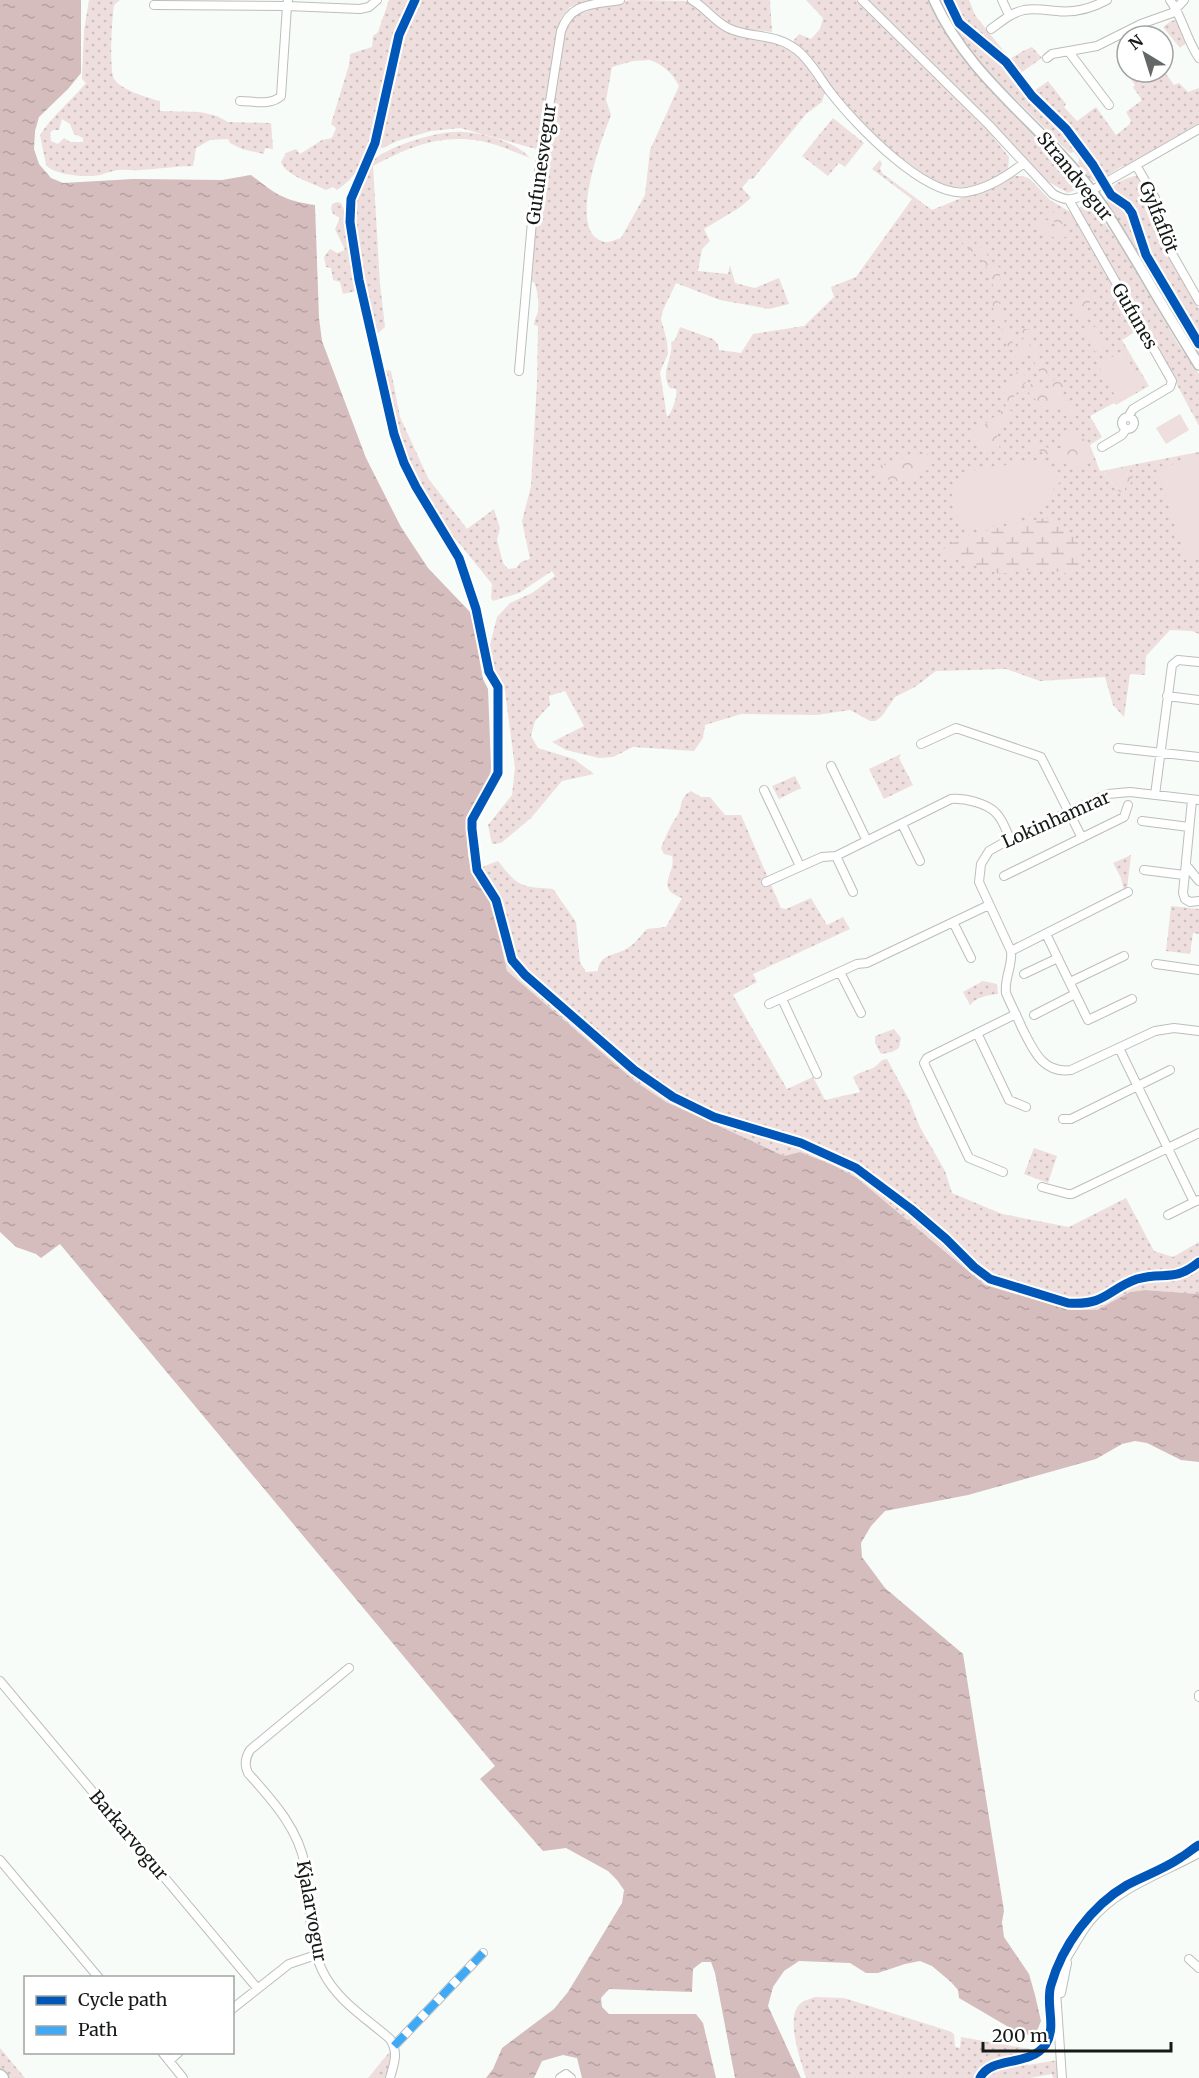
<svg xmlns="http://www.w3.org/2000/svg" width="1199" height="2078" font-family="Merriweather,serif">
	<defs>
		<pattern id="grass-dots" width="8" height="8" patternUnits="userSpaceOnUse" patternTransform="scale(1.5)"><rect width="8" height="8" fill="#eedede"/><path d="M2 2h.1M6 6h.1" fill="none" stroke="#cbbebe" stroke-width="1.8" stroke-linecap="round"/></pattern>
		<pattern id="forest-crowns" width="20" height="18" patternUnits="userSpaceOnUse" patternTransform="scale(1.5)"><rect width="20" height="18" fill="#eedede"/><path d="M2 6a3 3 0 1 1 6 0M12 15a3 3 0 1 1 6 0" fill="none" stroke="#cbbebe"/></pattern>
		<pattern id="wetland-marsh" width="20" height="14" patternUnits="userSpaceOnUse" patternTransform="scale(1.5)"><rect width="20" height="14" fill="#eedede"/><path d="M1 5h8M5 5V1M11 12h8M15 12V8" fill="none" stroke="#cbbebe"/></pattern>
		<pattern id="water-ripples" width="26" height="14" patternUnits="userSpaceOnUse" patternTransform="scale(1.5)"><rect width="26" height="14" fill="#d5bcbd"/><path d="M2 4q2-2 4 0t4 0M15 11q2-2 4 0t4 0" fill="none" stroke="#b6a1a2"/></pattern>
	</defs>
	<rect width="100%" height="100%" fill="#f7fcf8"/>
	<path fill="url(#grass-dots)" fill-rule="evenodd" d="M89,0H156H120L114,5C112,17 109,70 114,79C121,90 148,98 160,101V111L200,112L217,116L228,122L271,123L273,149L265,148L264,154L242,149L230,143L228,139L210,140L196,148L193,166C176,166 159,169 141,170C134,171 126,169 118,170C111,171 106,173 100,175C87,178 54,175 46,165L40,135C52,116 71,101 86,83L82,79L84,30ZM62,119L70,124L74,134L83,138V142H70L64,138L58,144L51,141L50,133L53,130H59Z
		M389,0H411C403,14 396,27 392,43C380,92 384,159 337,190L333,187L326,190C313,183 286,176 281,162L286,153L296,149L300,154L322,140L332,138L336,128L331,124L349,65L350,54L372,47L373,36L378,32Z
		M415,0H597L570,7L560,20L544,111L540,143L536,149L460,128L431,131L397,141L383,148L377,147L395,53L398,38Z
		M631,0L686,1L700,8L715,24L724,31L786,46L808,67L825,92L822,102L806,114L753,179H749L742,188L751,198L739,208L704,229L710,241L702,249L698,271L728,274L730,265L735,283L755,288L779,278L789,304L769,309L720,300L676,283L663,310L661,319L667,341L668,354L660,372L667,417C672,413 678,396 676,389L670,388C659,372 674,359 671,342L675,340L680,327L713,339L718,344L719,350L741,353L753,334L804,326L834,297L831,287L856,277L912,199L872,169L880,160L882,164L880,168L882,173L932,210L1015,176H1023L1030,179L1050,200L1072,213L1077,220L1138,326L1135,332L1122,340L1149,386L1116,405L1114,403L1090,416L1102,437L1090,445L1100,471L1107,470L1105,474L1119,492L1125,486L1130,473L1126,466L1199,452V634L1192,631L1170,630L1146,656L1145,675L1130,674L1124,717L1113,705L1105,677L1040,681L1006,669L936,671L915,687L895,697L882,716L875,721H870L850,710L817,715L741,714L705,725L703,738L694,751L633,747L613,757L599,758L566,750L552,742L584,726L565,691L549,696L550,705L535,721L531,736L538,748L574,759L594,774L562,781L531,818L501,843L492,844L488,825L512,795L515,768L505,691L494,670L490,645L497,617L510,603L532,593L555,576L552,571L519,593L493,601L491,598L492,584L459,543L441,526L427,508L414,484L389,423L384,402L377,358L361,290L343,294L340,282L333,280L331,268L326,267L324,257L330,249L337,253L345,250L335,229L340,218L333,214L331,209L332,204L337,202L341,203L344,210C348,204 347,199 350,192C354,182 363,170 371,162C386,147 432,133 453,132C475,130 516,141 530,158C514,152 497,144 481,141C438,134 410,147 373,166L380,284L385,327L376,335L383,369L391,371L400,417L428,478L467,529L494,509L500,528L497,540L503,563L508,569L516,568L521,562L530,559L522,521L531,486L537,382L538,326L534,325C534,320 537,316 538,311C539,302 538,291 534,282H532L534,224L564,34C567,27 569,17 575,13C587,4 617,3 631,0ZM650,60C665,66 672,73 679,86L650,150L645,195L621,238C617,239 611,242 607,242C563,238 603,136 611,115L606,100L612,67L633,61Z
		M698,0H770L772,32L736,28L725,22Z
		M806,0H856L990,133L1009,157L1008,170C989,185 962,191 939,185L889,149L837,97L818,68L794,44V40L799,34L811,39L820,29L823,18Z
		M865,0H933L954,40L1043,138L1077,179L1075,190L1068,193L1047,181L982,113Z
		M939,0H969L975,15L1010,59L1021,52L1032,47L1042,58L1019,74L1034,91L1048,81L1066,104L1064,107L1077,121L1096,107L1116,135L1130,124L1131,121L1126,112L1142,100L1133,87L1135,85L1125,71L1127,70V72H1162L1164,75L1166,74L1174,85L1179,83L1188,92L1199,88V125L1143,159L1121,167L1100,180L1093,181L1085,175L1078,163L1079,159L1074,152L1070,153L1060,144C1018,98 964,59 939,0Z
		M1179,19L1186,43L1180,48L1163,27L1171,21Z
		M833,118L864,143L845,167L839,163L828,176L802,156Z
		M1134,176H1138L1143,184L1153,208L1161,243L1199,309V357L1106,203C1106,187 1120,180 1134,176Z
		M1090,204L1095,209L1124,251L1178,344L1199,374V426L1144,323L1079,215L1078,209L1081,206Z
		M901,754L899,758L913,785L884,799L869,769Z
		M795,776L801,788L779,799L772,786Z
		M691,791L701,797H710L725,815H741L781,908L786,909L811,898L827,925L843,917L850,929L753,974L757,982L733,995L787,1089L813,1077L825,1100L860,1092L853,1077C861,1071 867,1071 873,1068C880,1064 879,1060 887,1059L909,1100L920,1127L945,1171L952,1193L1002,1214L1069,1227L1126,1198L1154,1251L1173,1257L1199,1242V1294L1145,1290L1130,1292L1097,1310H1070L985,1285L857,1178L833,1165L800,1152L784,1156L703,1120L666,1102L636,1082L507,971L491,899L471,871L498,861C518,887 521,887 553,889L576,922L580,962L586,972L598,971C599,954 614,956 626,949C634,945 641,935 647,929L666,927L682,898C653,888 677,873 672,856L664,854L661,848C666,836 670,826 677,816C683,807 679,797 691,791Z
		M1131,855L1127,889L1124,890L1121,878L1113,863Z
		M1171,906L1199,909V934L1193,933L1190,954L1166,951Z
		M983,981L997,984L998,994C988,995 977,997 970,1005L963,992Z
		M894,1029L901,1038L899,1048L892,1052L881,1054L875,1043V1036Z
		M1034,1148L1057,1156L1048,1183L1024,1174Z
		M815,1997L844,1998L949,2031L954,2034L955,2047L960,2048L961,2037L1030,2049L986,2066L987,2071L1026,2060L1028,2065L1058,2060L1060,2078H1053L1052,2074L1030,2078H806C801,2061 784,2016 801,2003C804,2000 811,1999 815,1997Z
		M0,2048L25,2078H7L0,2070Z
		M392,2049L393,2056L387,2078H368Z"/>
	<path fill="url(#forest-crowns)" d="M1052,212L1069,215L1077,224C1067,226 1054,223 1045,217L1046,214Z
		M1040,223L1047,224L1054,230L1059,227L1068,233L1066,237C1048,239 1050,236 1038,225Z
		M962,234L974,241L975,245C983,249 986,247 988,258L1000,268V288H994L985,263L958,239L959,236Z
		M1109,284L1112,285L1127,313L1126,315C1114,310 1101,298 1109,284Z
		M1083,293H1088C1093,299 1090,302 1086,308L1087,318L1082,321C1071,314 1073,300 1083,293Z
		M994,298C1003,304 1006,318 1004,329L1013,336L1012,350L1004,342L1005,336L995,319L992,300Z
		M1024,329H1029L1032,336L1029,347L1019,359L1016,358L1015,353L1018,349L1017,345L1024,338L1022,331Z
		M1035,345L1039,349L1038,356L1046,368L1050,380L1059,381L1063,385L1064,388L1061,391C1048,387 1024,357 1035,345Z
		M1017,372L1023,373L1028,380L1014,396L1010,405L1007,406L1002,402C1003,392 1008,378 1017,372Z
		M1031,384C1043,385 1071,398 1076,409L1074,414L1069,415L1065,413L1063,402L1059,400L1057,402L1056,406H1039L1037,401L1026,390Z
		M1005,408L1015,413L996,432L1000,450C987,451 981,447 973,436L974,433Z
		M1075,429C1082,435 1090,447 1091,457L1080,466L1071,467L1028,445L1029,442H1032L1057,451L1063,446V436Z
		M928,454L932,459L929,469C909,483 897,484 874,475L875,469L881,465L893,464L908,455Z
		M1126,466L1133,476L1130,485L1125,486V491L1119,492L1105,474L1107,470Z"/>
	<path fill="url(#wetland-marsh)" d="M1044,518C1052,518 1055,521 1061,526C1077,538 1085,547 1080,568L1068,574L1041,568L1000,574L945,555L943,550C963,531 1016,525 1044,518Z"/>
	<path fill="#eedede" d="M1096,326L1107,345L1095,352L1085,333Z
		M1123,351L1144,386L1118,401L1098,365Z
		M1180,414L1189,430L1166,444L1156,428Z
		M1199,455V555L1187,559L1157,470Z
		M1036,460L1064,477L1035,512L987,528H971L954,515L952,494L964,472Z"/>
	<path fill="url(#water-ripples)" d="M0,0H81V73L68,89L39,117L35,131L34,149L39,164L51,178L63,183L133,179L222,180L251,175C275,194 284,201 315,205L319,318L322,341L366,458L401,527L428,568L471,613L483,679L488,689L491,767L490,778L468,814L466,822L468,854L471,871L491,899L507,971L636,1082L666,1102L784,1156L800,1152L833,1165L857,1178L985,1285L1070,1310H1097L1130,1292L1145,1290L1199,1294V1462L1181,1460L1147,1443L1135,1441L1122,1444L1096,1459L968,1495L885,1511L871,1526L861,1543L862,1557L885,1588L963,1654L1004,1911L1002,1922L1004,1937L1029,1974L1035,1995L1041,2021L1037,2031L1029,2035L1017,2032L959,1998L958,1990L951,1982L932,1966L920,1961L905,1964L878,1973H866L850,1963L799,1961L784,1971L773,1987L768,2006L801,2078H735L715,1973L711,1962H702L693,1969L692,1992L609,1989L601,1998L602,2007L609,2014H696L703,2023L716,2078H582L577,2058L563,2055L542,2061L534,2078H486L493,2069L502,2048L554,2009L568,1992L622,1903L624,1890L617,1880L608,1871L566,1848L543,1851L480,1779L495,1766L60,1244L41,1258L36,1254L16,1247L0,1232Z"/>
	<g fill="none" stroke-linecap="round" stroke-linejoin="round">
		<defs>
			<path id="minor" d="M288,0L287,6L360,9L369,7L377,0
				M692,0C705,7 714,21 728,28C751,39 774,32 797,50C811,61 820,79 831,93C855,124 926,199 967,192C989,188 1007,176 1024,163
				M862,0L989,125L1053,194C1064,200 1070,201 1082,196L1199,129
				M1002,0L1009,15
				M1170,0C1183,18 1186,39 1199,58
				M154,5L287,6L281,96C271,106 253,101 240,101
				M991,29C1002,21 1011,13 1024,10C1035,8 1045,10 1057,11C1074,13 1092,8 1107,0
				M1069,52L1109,105
				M1047,58L1052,54L1097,46L1141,24L1172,13L1184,0
				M1136,165L1155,198L1167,245L1199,301
				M1069,200L1172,381L1170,387L1133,409L1128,417
				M519,371L533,210L561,31C571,2 593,5 620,0
				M1122 423a6 6 0 1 1 12 0a6 6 0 1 1-12 0Z
				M1102,447L1122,435L1126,429
				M1167,696L1199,700
				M921,744L956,728L1041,757L1082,838
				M1118,748L1199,757
				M831,766L867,841
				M764,790L800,866
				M1155,795L1172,665L1178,660L1199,662
				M1192,800L1183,893L1185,899L1190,902L1199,901
				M1199,800L1130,792L1108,794L1010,839L989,851L981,864L979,882L1011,951C1013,965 1004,978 1006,993C1011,1005 1017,1016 1022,1028C1033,1049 1042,1074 1071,1070L1155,1031L1174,1028L1199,1031
				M1142,821L1189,827
				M902,824L920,861
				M836,856L853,892
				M1186,865L1199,881
				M1144,870L1184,875
				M1004,876L1124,817L1128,805
				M766,882L822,857L836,856L951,799C964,798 987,803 996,813C1003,820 1006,830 1010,839
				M953,922L971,958
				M1046,934L1088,1020L1132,999
				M1011,951L1128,892
				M1156,964L1199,970
				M840,972L861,1013
				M1024,974L1058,958
				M1070,982L1124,956
				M782,999L817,1074
				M769,1004L857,964L867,963L989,905
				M1034,1015L1075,994
				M977,1033L1009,1100L1026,1107
				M1119,1048L1194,1202L1199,1200
				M1063,1119H1071L1170,1070
				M1003,1172L969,1158L924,1063L927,1058L1016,1014
				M1042,1187L1068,1194H1072L1199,1133
				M1168,1215L1194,1202
				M349,1668L250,1750C245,1758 244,1765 248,1773C272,1800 299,1829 305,1866C311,1900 307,1939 322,1970C336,2000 366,2018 390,2039C399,2053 394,2063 390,2078
				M0,1681L257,1988
				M1199,1695V1697
				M0,1860L99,1978
				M1189,1959L1199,1968
				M1061,1993L1067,1963
				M232,2009L289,1964L316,1955
				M394,2046L483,1953
				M162,2052L183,2078
				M169,2061L179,2052
				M560,2078L566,2074L571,2078
				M1062,2078L1056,1991C1058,1974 1063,1963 1072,1949C1078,1939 1083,1930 1090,1921C1118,1887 1161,1874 1199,1853"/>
			<path id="major" d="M934,0C969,78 1040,123 1091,190C1109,214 1124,241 1140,267C1159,300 1179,333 1199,365"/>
			<path id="highway" d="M0,2076L2,2078"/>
		</defs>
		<use href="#minor" stroke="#babfbc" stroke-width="10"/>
		<use href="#major" stroke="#babfbc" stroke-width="12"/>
		<use href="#highway" stroke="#babfbc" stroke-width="15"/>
		<use href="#minor" stroke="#fefffe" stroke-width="8"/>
		<use href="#major" stroke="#fefffe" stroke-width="9"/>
		<use href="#highway" stroke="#fefffe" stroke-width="12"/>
		<path stroke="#3fa9f5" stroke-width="8" stroke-dasharray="15 8" stroke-linecap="butt" d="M394,2046L483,1953"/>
		<defs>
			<path id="cycleway" d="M415,0L399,35L375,143L351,199L350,222L359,280L394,434L404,463L416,487L459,558L476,609L489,672L498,687V773L472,820V829L477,870L496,900L512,960L525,975L634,1070L673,1097L714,1117L801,1143L856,1168L911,1209L946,1239L974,1267L990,1279L1068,1303C1106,1306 1108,1289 1137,1279C1163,1271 1174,1283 1199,1262
				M948,0L959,23L1006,62L1032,96L1066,129L1093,165L1111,195L1127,206L1132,213L1146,255L1199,344
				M980,2078C991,2055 1030,2068 1046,2044C1057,2026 1045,2004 1051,1985C1062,1946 1091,1906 1127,1885C1144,1876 1164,1869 1180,1858C1187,1854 1192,1849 1199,1845"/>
		</defs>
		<use href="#cycleway" stroke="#fff" stroke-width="13"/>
		<use href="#cycleway" stroke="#0057b8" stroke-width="9"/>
	</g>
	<g text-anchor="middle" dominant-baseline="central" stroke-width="6" stroke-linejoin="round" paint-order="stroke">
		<g font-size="18" fill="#151a17" stroke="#fff">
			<text transform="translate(541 164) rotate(-82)">Gufunesvegur</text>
			<text transform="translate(1075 176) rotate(51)">Strandvegur</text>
			<text transform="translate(1159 217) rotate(68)">Gylfaflöt</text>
			<text transform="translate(1135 316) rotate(60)">Gufunes</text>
			<text transform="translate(1056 819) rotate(-24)">Lokinhamrar</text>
			<text transform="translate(129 1835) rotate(50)">Barkarvogur</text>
			<text transform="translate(312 1911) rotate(80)">Kjalarvogur</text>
		</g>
	</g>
	<rect x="24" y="1976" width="210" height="78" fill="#ffffff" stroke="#a1a3a2" stroke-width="1.5"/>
	<rect x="36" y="1996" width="30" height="9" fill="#0057b8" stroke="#a1a3a2" stroke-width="1.5"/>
	<text x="78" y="2006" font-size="18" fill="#151a17">Cycle path</text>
	<rect x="36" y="2026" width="30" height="9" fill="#3fa9f5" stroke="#a1a3a2" stroke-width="1.5"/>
	<text x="78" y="2036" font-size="18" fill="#151a17">Path</text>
	<g transform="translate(1145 54) rotate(322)"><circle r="28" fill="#ffffff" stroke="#a1a3a2" stroke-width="1.5"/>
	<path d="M0-4.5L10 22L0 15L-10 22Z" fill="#646966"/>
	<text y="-9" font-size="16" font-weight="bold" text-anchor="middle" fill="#151a17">N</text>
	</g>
	<path d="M983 2042v9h188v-9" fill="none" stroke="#151a17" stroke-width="3"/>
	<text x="992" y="2042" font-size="18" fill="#151a17" stroke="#ffffff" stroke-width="4.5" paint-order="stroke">200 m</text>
</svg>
